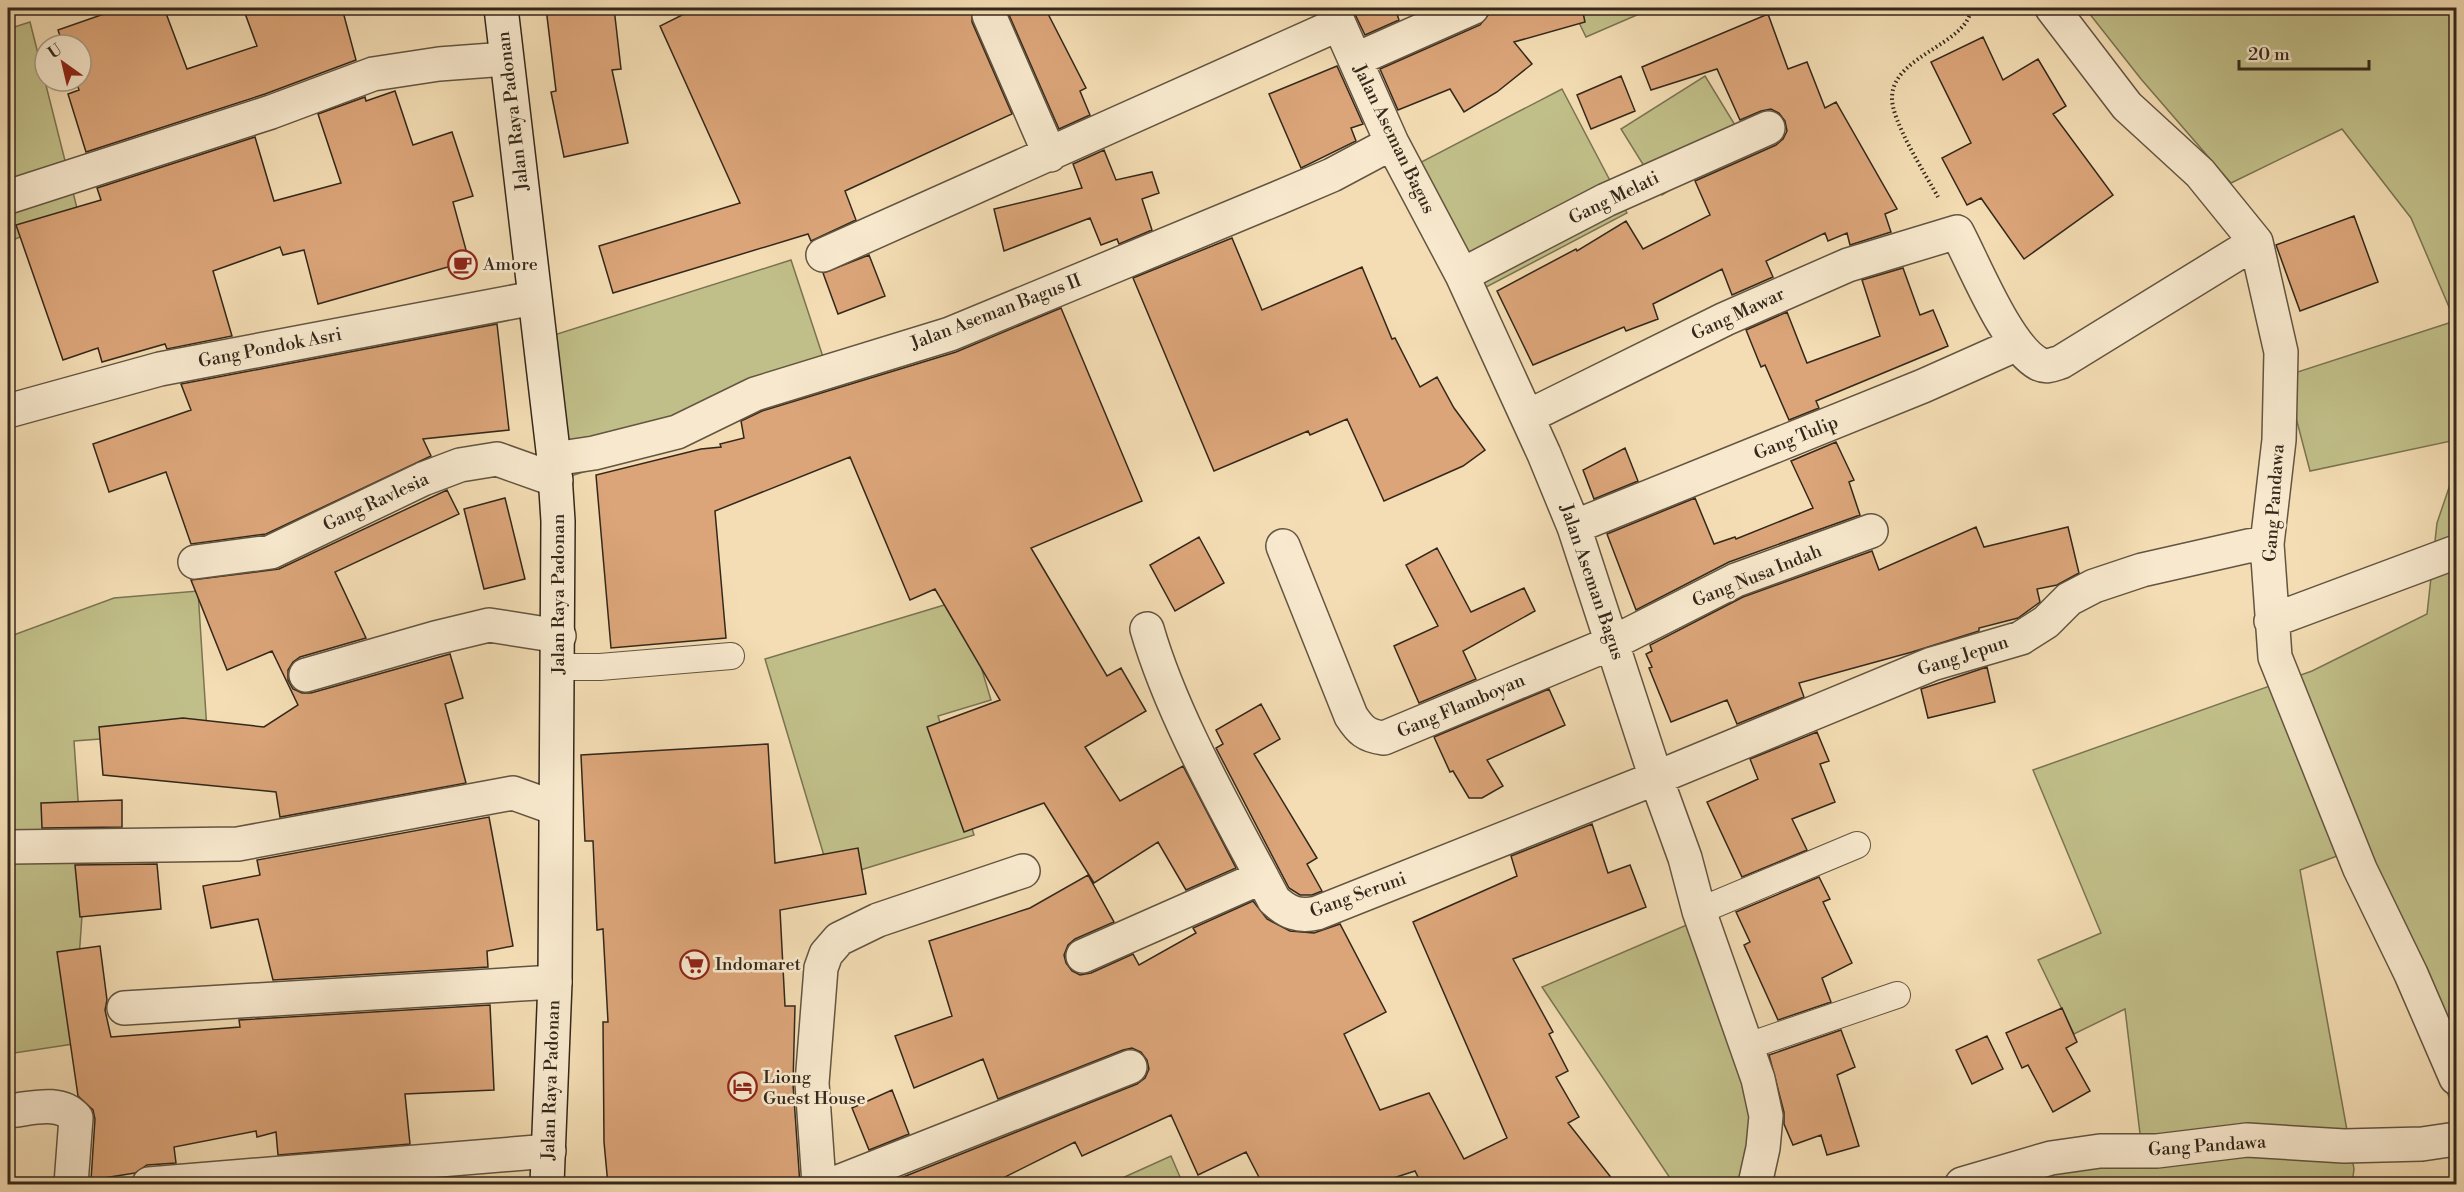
<svg xmlns="http://www.w3.org/2000/svg" width="2464" height="1192" font-family="'Libre Bodoni',serif">
	<rect width="100%" height="100%" fill="#f4ddb4"/>
	<filter id="stains"><feTurbulence type="fractalNoise" baseFrequency=".00333" numOctaves="4"/><feColorMatrix values="0 0 0 0 .2 0 0 0 0 .09 0 0 0 0 .02 0 0 0 .5 -.17"/></filter>
	<radialGradient id="worn" r=".72"><stop offset=".6" stop-color="#630" stop-opacity="0"/><stop offset="1" stop-color="#630" stop-opacity=".3"/></radialGradient>
	<path fill="#c1bf89" stroke="#7a7452" stroke-width="1.5" d="M1572,8H1653L1586,37Z
		M2085,8H2456V440L2310,471L2285,376L2455,321L2411,218L2342,129L2231,183L2141,79Z
		M30,22L80,220L30,233L8,242V29Z
		M1705,76L1746,143L1662,195L1621,129Z
		M1562,89L1627,213L1471,295L1406,170Z
		M791,260L825,363L690,437L568,477L551,336Z
		M2456,467V1113L2345,853L2300,870L2354,1169L2352,1184H2004L2141,1142L2125,1009L2074,1034L2038,960L2101,933L2033,770L2312,671L2427,614L2437,523Z
		M198,591L207,731L74,741L84,887L73,1044L8,1054V637L114,598Z
		M961,600L991,700L938,716L974,835L831,879L765,659Z
		M1689,924L1732,995L1764,1184H1674L1542,987Z
		M1171,1156L1183,1184H1109Z"/>
	<path fill="#dba579" stroke="#33281b" stroke-width="1.5" d="M121,8H164L187,69L257,46L243,8H342L356,60L265,94L86,152L68,94L79,90L76,81H81V45H63L58,30Z
		M546,8H614L621,69L612,70L628,143L564,157L551,92L556,91Z
		M696,8H972V22L1012,114L845,191L856,220L811,241L808,234L613,293L599,246L740,203L660,26Z
		M1006,8H1045L1086,88L1080,91L1090,115L1059,129Z
		M1352,8H1395L1399,20L1365,35Z
		M1530,8H1582L1585,22L1514,42L1532,64L1497,92L1464,112L1450,89L1398,110L1380,69L1480,25L1489,14Z
		M1768,14L1788,69L1807,62L1825,108L1836,102L1897,209L1885,214L1891,232L1850,245L1847,233L1828,241L1825,233L1766,261L1773,277L1732,295L1722,269L1653,304L1658,319L1626,331L1624,327L1533,365L1497,291L1576,249L1577,251L1626,221L1643,249L1710,215L1695,181L1776,145L1783,139L1787,131L1785,121L1779,113L1771,109L1761,111L1740,120L1717,69L1651,90L1642,67Z
		M1983,37L2003,80L2038,59L2066,106L2053,114L2113,195L2024,259L1981,198L1967,205L1942,158L1971,143L1931,62Z
		M1337,66L1363,124L1351,128L1356,141L1301,168L1269,94Z
		M1621,76L1635,111L1591,129L1577,95Z
		M395,91L413,145L452,132L473,196L453,202L469,261L318,304L304,250L283,255L280,247L213,271L232,336L167,349L165,344L102,362L98,348L63,360L16,225L101,200L97,188L255,137L274,201L341,183L318,114L365,97L366,101Z
		M1104,150L1116,180L1152,172L1159,193L1142,199L1152,230L1119,244L1117,239L1101,245L1090,218L1004,251L994,209L1082,188L1073,164Z
		M2354,216L2378,282L2300,311L2276,245Z
		M1232,238L1262,310L1362,267L1392,339L1395,338L1420,387L1437,377L1454,408L1485,450L1463,466L1384,501L1347,419L1310,435L1308,431L1214,471L1133,278Z
		M869,255L885,296L838,314L823,273Z
		M1903,268L1920,315L1933,310L1948,346L1816,401L1819,408L1789,420L1765,365L1761,367L1746,330L1787,312L1807,363L1880,336L1862,280Z
		M1061,308L1142,501L1031,548L1107,676L1121,668L1146,711L1085,747L1120,801L1183,766L1236,868L1186,890L1158,842L1094,883L1044,803L964,832L927,727L1000,700L935,589L910,600L850,457L715,511L726,638L611,648L596,475L701,449L721,447L720,444L744,438L741,421L762,411L956,352Z
		M497,324L509,430L423,439L431,456L266,534L191,544L166,472L109,492L93,444L191,410L181,384Z
		M1836,442L1854,480L1849,482L1860,515L1729,562L1636,610L1607,534L1695,498L1714,544L1735,537L1736,539L1813,508L1791,461Z
		M1625,448L1638,481L1594,499L1583,470Z
		M447,490L459,514L335,572L366,638L300,657L293,662L288,670V680L293,689L302,693H311L450,654L463,698L445,704L466,783L280,817L276,792L103,775L99,727L183,718L264,727L298,705L272,651L227,670L191,580L279,569Z
		M505,498L525,579L484,589L464,509Z
		M1976,527L1984,547L2068,527L2079,573L2057,585L2037,589L2040,602L2018,618L1979,628V631L1912,652L1799,683L1804,697L1737,724L1727,700L1671,722L1649,668L1652,667L1646,654L1652,651L1650,645L1743,597L1872,551L1879,570Z
		M1199,537L1224,583L1175,611L1150,565Z
		M1437,548L1471,612L1524,588L1535,611L1463,651L1476,679L1419,703L1394,646L1438,626L1406,565Z
		M1987,667L1995,702L1928,718L1921,689Z
		M1549,689L1565,725L1487,760L1503,786L1482,798H1469L1453,771L1450,772L1434,737Z
		M1261,704L1280,739L1254,754L1317,858L1307,864L1322,891L1312,895H1300L1289,888L1216,748L1223,744L1216,730Z
		M1817,732L1829,761L1820,764L1835,802L1792,819L1807,850L1742,877L1707,802L1758,779L1750,759Z
		M768,744L775,863L858,848L866,894L780,910L785,1006H795L793,1084L800,1185H608L604,1142L603,1022H608L603,929L597,930L593,841H585L581,755Z
		M122,800V827L42,828L41,803Z
		M489,817L513,946L487,951L488,967L273,980L258,919L211,928L203,886L260,875L257,860Z
		M1592,824L1608,873L1630,865L1646,907L1513,959L1553,1032L1549,1034L1568,1071L1556,1077L1579,1117L1568,1123L1617,1185H1412L1420,1181L1415,1171L1372,1185H1263L1246,1152L1198,1175L1171,1115L1082,1156L1075,1142L989,1185H883L1137,1084L1145,1078L1149,1069L1147,1060L1141,1052L1132,1048L1123,1050L998,1099L983,1059L914,1088L895,1036L952,1016L929,941L1030,908L1088,875L1114,922L1075,939L1068,945L1064,955L1066,963L1072,971L1080,975L1091,973L1133,954L1139,965L1196,933L1193,928L1253,901L1267,919L1290,931L1314,933L1340,924L1386,1012L1344,1034L1380,1110L1429,1093L1464,1159L1507,1138L1413,922L1517,876L1511,856Z
		M157,864L161,909L80,917L75,865Z
		M1819,877L1830,899L1823,902L1852,963L1822,978L1831,1002L1778,1020L1744,945L1750,942L1736,912Z
		M100,946L107,1000L105,1010L111,1037L240,1027L239,1020L490,1005L494,1090L405,1094L410,1144L278,1155L276,1132L257,1137L256,1131L174,1147L176,1163L147,1165L135,1173L91,1180L95,1119L93,1110L78,1096L57,952Z
		M2062,1008L2077,1042L2066,1048L2090,1091L2053,1112L2028,1065L2022,1068L2006,1033Z
		M1841,1030L1855,1067L1837,1075L1859,1146L1827,1155L1821,1135L1793,1145L1784,1124V1112L1769,1055Z
		M1987,1036L2003,1069L1972,1084L1956,1050Z
		M892,1090L909,1134L869,1150L852,1108Z"/>
	<g fill="none" stroke-linecap="round" stroke-linejoin="round">
		<defs>
			<path id="service" d="M559,667H600L731,656
				M1699,911L1857,845
				M1748,1046L1897,995"/>
			<path id="minor" d="M1332,8L1392,143L1462,275L1544,454L1574,527L1656,778L1685,858L1699,911L1758,1079L1766,1116L1763,1148L1755,1184
				M2052,8L2127,106L2200,173L2256,242L2281,352L2279,440L2267,544L2275,657L2360,869L2411,974L2456,1078
				M989,15L1050,155
				M1357,59L1472,8
				M8,197L271,112L373,74L439,64L506,59
				M823,255L1339,24
				M1462,275L1606,200L1768,128
				M8,411L160,369L534,298
				M1527,417L1725,319L1848,265L1957,232C1975,266 2007,347 2039,364C2047,368 2054,364 2061,362L2256,242
				M554,459L594,453L677,432L755,394L950,334L1278,198L1332,175L1392,143
				M1574,527L1923,386L2015,345
				M1283,546L1351,716C1360,730 1366,736 1384,738L1614,642L1736,580L1871,531
				M195,562L271,552L423,479L460,465L497,459L556,480
				M2271,621L2456,552
				M1147,629C1173,719 1230,816 1274,900C1288,913 1299,917 1317,913L1656,778L1932,664L2021,638L2046,622L2069,599L2094,586L2142,570L2248,546L2267,544
				M306,675L435,638L489,625L559,636
				M8,847L238,844L513,793L555,808
				M1083,956L1262,877
				M124,1008L555,982
				M8,1111C30,1109 60,1099 76,1118L71,1184
				M149,1184L549,1151
				M819,1184L812,1083L821,968L826,954L839,939L878,920L1023,871
				M833,1184L1130,1067
				M1962,1184L2051,1158L2100,1151H2157L2247,1140L2344,1146L2422,1144L2456,1139"/>
			<path id="secondary" d="M501,8L554,459L558,521L555,982L547,1184"/>
		</defs>
		<use href="#service" stroke="#635541" stroke-width="28"/>
		<use href="#minor" stroke="#635541" stroke-width="36"/>
		<use href="#secondary" stroke="#33281b" stroke-width="36"/>
		<path stroke="#33281b" stroke-width="4" stroke-dasharray="1.5 3" stroke-linecap="butt" d="M1938,197C1926,175 1891,121 1892,97C1893,55 1969,44 1971,8"/>
		<use href="#service" stroke="#f8e9ce" stroke-width="26"/>
		<use href="#minor" stroke="#f8e9ce" stroke-width="33"/>
		<use href="#secondary" stroke="#f8e9ce" stroke-width="33"/>
	</g>
	<defs>
		<symbol id="cafe-ring" viewBox="-11 -11 22 22"><circle r="9.5" fill="#f8e9ce" stroke="#8f2418" stroke-width="1.5"/><path d="M-5.5-4.5H6V0H3Q3 3.5 0 3.5H-2.5Q-5.5 3.5-5.5 0ZM3-3.2v2h1.7v-2ZM-6 4.5H4V6H-6Z" fill="#8f2418"/></symbol>
		<symbol id="supermarket-ring" viewBox="-11 -11 22 22"><circle r="9.5" fill="#f8e9ce" stroke="#8f2418" stroke-width="1.5"/><path d="M-6-5.5h2.5l.6 2H6L4.5 2H-2.5L-4.4-4H-6ZM-1.5 3.2a1.3 1.3 0 1 0 .1 0ZM3 3.2a1.3 1.3 0 1 0 .1 0Z" fill="#8f2418"/></symbol>
		<symbol id="hotel-ring" viewBox="-11 -11 22 22"><circle r="9.5" fill="#f8e9ce" stroke="#8f2418" stroke-width="1.5"/><path d="M-6-4.5h1.5V1H6V5H4.5V3h-9V5H-6ZM-4 0a1.8 1.8 0 1 1 3.6 0ZM.5 0V-2.5h3Q6-2.5 6 0Z" fill="#8f2418"/></symbol>
	</defs>
	<g fill-rule="evenodd">
		<use href="#cafe-ring" x="446" y="248" width="33" height="33"/>
		<use href="#supermarket-ring" x="678" y="948" width="33" height="33"/>
		<use href="#hotel-ring" x="726" y="1070" width="33" height="33"/>
	</g>
	<g text-anchor="middle" dominant-baseline="central" stroke-width="5" stroke-linejoin="round" paint-order="stroke">
		<g font-size="18" fill="#33281b" stroke="#f8e9ce">
			<text transform="translate(513 111) rotate(-97)">Jalan Raya Padonan</text>
			<text transform="translate(1394 139) rotate(64)">Jalan Aseman Bagus</text>
			<text transform="translate(1614 198) rotate(-26)">Gang Melati</text>
			<text transform="translate(996 312) rotate(-21)">Jalan Aseman Bagus II</text>
			<text transform="translate(1738 314) rotate(-25)">Gang Mawar</text>
			<text transform="translate(270 348) rotate(-11)">Gang Pondok Asri</text>
			<text transform="translate(1796 438) rotate(-22)">Gang Tulip</text>
			<text transform="translate(376 502) rotate(-25)">Gang Ravlesia</text>
			<text transform="translate(2274 503) rotate(-86)">Gang Pandawa</text>
			<text transform="translate(1757 576) rotate(-22)">Gang Nusa Indah</text>
			<text transform="translate(1592 582) rotate(71)">Jalan Aseman Bagus</text>
			<text transform="translate(558 594) rotate(-90)">Jalan Raya Padonan</text>
			<text transform="translate(1963 656) rotate(-18)">Gang Jepun</text>
			<text transform="translate(1461 706) rotate(-23)">Gang Flamboyan</text>
			<text transform="translate(1358 895) rotate(-20)">Gang Seruni</text>
			<text transform="translate(551 1080) rotate(-88)">Jalan Raya Padonan</text>
			<text transform="translate(2207 1146) rotate(-4)">Gang Pandawa</text>
		</g>
		<g font-size="18" fill="#33281b" stroke="#f8e9ce" text-anchor="start">
			<text x="483" y="264">Amore</text>
			<text x="715" y="964">Indomaret</text>
			<text x="763" y="1077">Liong<tspan x="763" dy="21">Guest House</tspan></text>
		</g>
	</g>
	<rect width="2464" height="1192" fill="none" stroke="#f4ddb4" stroke-width="30"/>
	<rect x="9" y="9" width="2446" height="1174" fill="none" stroke="#33281b" stroke-width="3"/>
	<rect x="15" y="15" width="2434" height="1162" fill="none" stroke="#33281b" stroke-width="1.5"/>
	<g transform="translate(63 63) rotate(326)"><circle r="28" fill="#f8e9ce" stroke="#a99c86" stroke-width="1.5"/>
	<path d="M0-4.5L10 22L0 15L-10 22Z" fill="#8f2418"/>
	<text y="-9" font-size="16" font-weight="bold" text-anchor="middle" fill="#33281b">U</text>
	</g>
	<path d="M2239 60v9h130v-9" fill="none" stroke="#33281b" stroke-width="3"/>
	<text x="2248" y="60" font-size="18" fill="#33281b" stroke="#f8e9ce" stroke-width="4.5" paint-order="stroke">20 m</text>
	<rect width="100%" height="100%" filter="url(#stains)"/>
	<rect width="100%" height="100%" fill="url(#worn)"/>
</svg>
